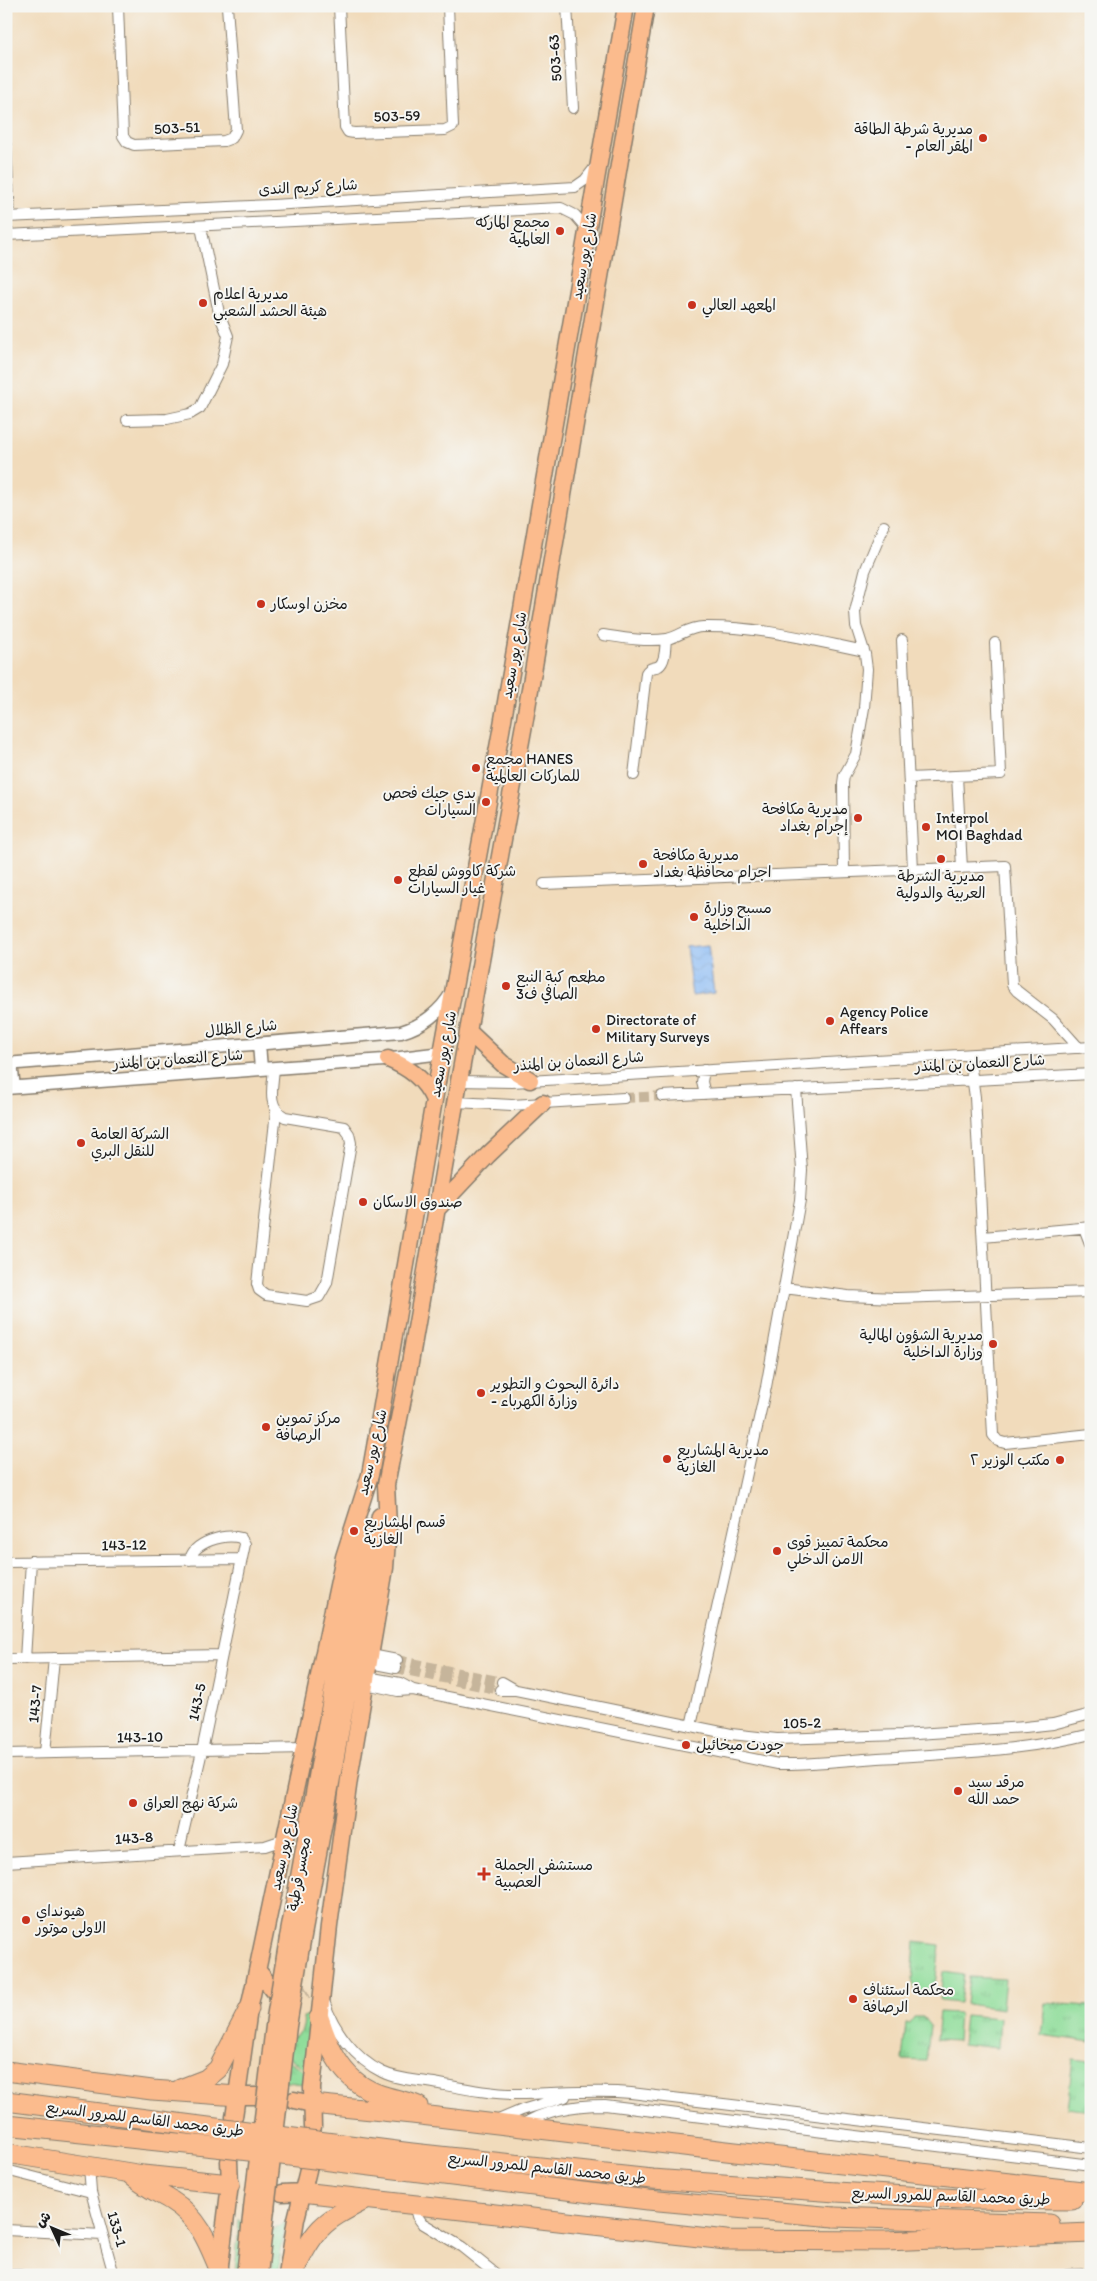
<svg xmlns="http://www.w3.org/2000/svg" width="1097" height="2281" font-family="Itim,'Playpen Sans Arabic',sans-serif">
	<defs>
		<pattern id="grass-tufts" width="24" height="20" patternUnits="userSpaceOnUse" patternTransform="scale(1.25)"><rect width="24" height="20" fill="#8fdd9a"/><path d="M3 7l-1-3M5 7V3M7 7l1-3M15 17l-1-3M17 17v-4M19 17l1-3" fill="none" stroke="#7bbd84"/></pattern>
		<pattern id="water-waves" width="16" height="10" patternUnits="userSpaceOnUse" patternTransform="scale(1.25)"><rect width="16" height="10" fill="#89baf5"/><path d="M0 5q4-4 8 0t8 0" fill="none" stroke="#769fd1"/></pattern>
	</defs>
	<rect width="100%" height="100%" fill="#f6f6f2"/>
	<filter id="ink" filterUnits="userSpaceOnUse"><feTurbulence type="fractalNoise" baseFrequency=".02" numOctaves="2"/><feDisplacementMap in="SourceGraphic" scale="10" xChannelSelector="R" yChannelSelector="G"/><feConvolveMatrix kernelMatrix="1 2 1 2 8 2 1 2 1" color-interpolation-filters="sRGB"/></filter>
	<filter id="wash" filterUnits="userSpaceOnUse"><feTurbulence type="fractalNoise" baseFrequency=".0096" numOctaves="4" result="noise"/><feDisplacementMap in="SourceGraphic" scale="20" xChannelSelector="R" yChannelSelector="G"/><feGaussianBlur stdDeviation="1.12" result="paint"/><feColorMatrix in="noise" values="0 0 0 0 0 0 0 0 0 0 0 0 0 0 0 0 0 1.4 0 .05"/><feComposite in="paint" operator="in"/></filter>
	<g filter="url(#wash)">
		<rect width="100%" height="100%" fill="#f1dbbb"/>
		<path fill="url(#grass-tufts)" stroke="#567c5b" d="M915,1942L940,1945L935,1985L926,1992L916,1991L912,1980Z
			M943,1972L964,1975L960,2003L940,2001Z
			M969,1977L1005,1979L1002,2009L966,2004Z
			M1045,2003L1091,2006V2042L1041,2035Z
			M939,2012L959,2013L957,2041L936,2040Z
			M311,2013L305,2069L284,2053L259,2062L268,2020L290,2038C301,2035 305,2028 303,2017Z
			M965,2015L1000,2018L998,2048L962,2044Z
			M914,2017H923L930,2026L926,2061L902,2060L906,2023H910Z
			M283,2056L305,2072L303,2084L256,2078L259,2065Z
			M1073,2059L1091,2061V2111L1067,2108Z
			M239,2220L261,2236L286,2222L277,2275L270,2274L272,2263L267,2254L235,2275Z"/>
		<path fill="url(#water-waves)" stroke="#526b88" d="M708,945L714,993L692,996L686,947Z"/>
	</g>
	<g filter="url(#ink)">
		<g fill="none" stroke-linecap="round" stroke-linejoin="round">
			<path stroke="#c6b59b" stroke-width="10" stroke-dasharray="10 5" stroke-linecap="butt" d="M624,1098L662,1096
				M397,1660L502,1682
				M396,1668L500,1690"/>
			<path stroke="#c6b59b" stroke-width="16" stroke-dasharray="16 8" stroke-linecap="butt" d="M282,1995H297L307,1990"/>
			<defs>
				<path id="minor" d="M118,6L123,136L127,142L134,145L224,141L232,138L236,130L227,6
					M339,6L345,127L348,132L354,133L445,130L453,126L448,6
					M567,6L573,108
					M6,146L10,216
					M6,217L272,205L575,187L585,180L596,166
					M6,235L561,208L575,215L588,230
					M127,420L167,419L190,414L200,408L222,364L228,336L219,313L201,227
					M603,635C623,638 646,642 667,639C680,636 689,627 703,627C758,626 811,640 864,651
					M902,640L913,869
					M634,775L646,673C650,666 653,669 659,666C666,661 665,646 666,639
					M957,776L962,868
					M909,778L1001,774L995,643
					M844,872L843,783L844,776L856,754L864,708L867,669L865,654L856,626L855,612L865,571L884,526
					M544,884L1005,866L1012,985L1017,991L1053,1019L1079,1048
					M969,1055L975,1097L993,1435L998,1441L1005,1443L1091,1434
					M274,1068C273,1086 266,1107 285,1117L344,1127L349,1134L351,1143L327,1283L319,1297L307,1301L266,1295L259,1290L257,1284L276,1112
					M704,1070L702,1082L705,1094
					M459,1081L512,1082L1091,1047
					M662,1096L1091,1074
					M456,1102L512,1105L624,1098
					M1084,1228L1091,1246
					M983,1237L1091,1227
					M784,1288L848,1296L896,1298L1091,1292
					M6,1562L242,1559
					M371,1655L397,1660
					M6,1659L222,1655
					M25,1659L31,1561
					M370,1663L396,1668
					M367,1677L400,1683L413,1690
					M502,1682L516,1690
					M366,1684L398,1691L413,1690L778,1764C811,1765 845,1760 878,1758C945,1754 1026,1751 1091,1734
					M500,1690H516L731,1734L777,1739L901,1735L1025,1727L1053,1724L1091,1714
					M691,1726L766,1387L800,1200L802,1170L796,1089
					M45,1753L54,1658
					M6,1754L304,1748
					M179,1851L202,1751L245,1544L241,1538C225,1533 193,1542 190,1560
					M6,1862L265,1846L280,1841L286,1836
					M324,2001C333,2029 355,2059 382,2072C398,2080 417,2080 434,2083C462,2088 489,2094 517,2094C555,2094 593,2089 631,2093L1091,2148
					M496,2121L522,2110L565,2097
					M522,2125C546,2109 577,2105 605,2105L1091,2165
					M89,2166L91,2192L114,2275
					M6,2170L91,2192
					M414,2204L417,2216L422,2223L462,2247L497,2275
					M6,2230L103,2235
					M6,2275H20
					M1067,2275L1091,2274"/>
				<path id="tertiary" d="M259,1044L261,1069
					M6,1064L401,1032C422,1026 441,1012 452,992
					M11,1064L14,1087
					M6,1088L384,1060L442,1053"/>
				<path id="primary" d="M469,1032L503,1064L530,1080
					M388,1059C409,1068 424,1078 434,1100
					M436,1210L488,1155L543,1103
					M288,1938L362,1527
					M302,1941L380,1516
					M258,1971L275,1992
					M238,2096H263
					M294,2100L312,2104
					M234,2117L249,2009L344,1557L370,1475L375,1447L442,1053L501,731L626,6
					M313,2127L312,2088L329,1926L349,1779L385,1568L388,1526L386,1485L410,1363L459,1081L525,719L646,6
					M282,2193L302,2192
					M219,2273L230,2184L229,2161
					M245,2275L252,2208
					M259,2275L266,2209
					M287,2275L296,2219L308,2170"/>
				<path id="motorway" d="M319,2018C330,2052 344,2083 381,2095C393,2099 406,2101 418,2106
					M6,2071L152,2090L238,2096
					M180,2089L206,2079L218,2069L249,2009
					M312,2104L412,2114L735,2152L1091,2192
					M6,2153L143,2175L230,2184
					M130,2174C143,2186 157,2192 172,2201C198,2217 208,2242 219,2269
					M302,2192L726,2240L885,2241L1091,2233
					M836,2192L961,2199L1072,2200
					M834,2217L1050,2224
					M292,2275C316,2228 319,2223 367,2199"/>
			</defs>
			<use href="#minor" stroke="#867c6c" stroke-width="12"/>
			<use href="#tertiary" stroke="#867c6c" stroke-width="15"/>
			<use href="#primary" stroke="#867c6c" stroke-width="19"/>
			<use href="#motorway" stroke="#867c6c" stroke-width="21"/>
			<use href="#minor" stroke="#fff" stroke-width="10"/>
			<use href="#tertiary" stroke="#fff" stroke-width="12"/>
			<use href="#primary" stroke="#fbbb8d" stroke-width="16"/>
			<use href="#motorway" stroke="#fbbb8d" stroke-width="19"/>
			<defs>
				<path id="primary-bridge" d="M252,2208L275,2018L288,1938
					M266,2209L288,2026L302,1941"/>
				<path id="motorway-bridge" d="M6,2101L412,2153L652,2179L836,2192
					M6,2125L224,2148L648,2200L834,2217"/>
			</defs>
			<use href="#primary-bridge" stroke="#867c6c" stroke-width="19" stroke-linecap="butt"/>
			<use href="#motorway-bridge" stroke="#867c6c" stroke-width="21" stroke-linecap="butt"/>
			<use href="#primary-bridge" stroke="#fbbb8d" stroke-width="16"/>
			<use href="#motorway-bridge" stroke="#fbbb8d" stroke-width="19"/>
		</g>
	</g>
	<g fill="#c8321e" stroke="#f6f6f2" stroke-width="2">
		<circle cx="983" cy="138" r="5"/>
		<circle cx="560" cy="231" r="5"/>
		<circle cx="203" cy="303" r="5"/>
		<circle cx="692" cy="305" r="5"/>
		<circle cx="261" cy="604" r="5"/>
		<circle cx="476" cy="768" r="5"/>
		<circle cx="486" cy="802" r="5"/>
		<circle cx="858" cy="818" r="5"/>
		<circle cx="926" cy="827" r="5"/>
		<circle cx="941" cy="859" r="5"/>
		<circle cx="643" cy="864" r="5"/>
		<circle cx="398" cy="880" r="5"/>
		<circle cx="694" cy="917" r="5"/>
		<circle cx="506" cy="986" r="5"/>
		<circle cx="830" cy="1021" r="5"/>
		<circle cx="596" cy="1029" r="5"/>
		<circle cx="81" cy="1143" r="5"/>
		<circle cx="363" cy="1202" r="5"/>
		<circle cx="993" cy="1344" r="5"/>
		<circle cx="481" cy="1393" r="5"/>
		<circle cx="266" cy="1427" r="5"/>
		<circle cx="667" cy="1459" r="5"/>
		<circle cx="1060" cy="1460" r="5"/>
		<circle cx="354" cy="1531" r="5"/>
		<circle cx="777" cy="1551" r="5"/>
		<circle cx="686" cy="1745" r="5"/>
		<circle cx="958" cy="1791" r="5"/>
		<circle cx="133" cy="1803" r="5"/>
		<path d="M481.5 1866.5h5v5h5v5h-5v5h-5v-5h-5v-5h5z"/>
		<circle cx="26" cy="1920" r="5"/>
		<circle cx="853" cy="1999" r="5"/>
	</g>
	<g text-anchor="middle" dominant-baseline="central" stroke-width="4" stroke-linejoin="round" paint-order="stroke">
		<g font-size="15" fill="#1c1c1c" stroke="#f6f6f2">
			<text transform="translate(555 58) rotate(-94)">503-63</text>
			<text transform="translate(397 116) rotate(-2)">503-59</text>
			<text transform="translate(177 128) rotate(-3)">503-51</text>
			<text transform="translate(308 187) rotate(-3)">شارع كريم الندى</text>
			<text transform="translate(584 256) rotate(-80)">شارع بور سعيد</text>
			<text transform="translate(514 655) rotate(-80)">شارع بور سعيد</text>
			<text transform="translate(241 1028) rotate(-5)">شارع الظلال</text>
			<text transform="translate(443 1054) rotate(-79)">شارع بور سعيد</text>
			<text transform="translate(178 1059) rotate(-4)">شارع النعمان بن المنذر</text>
			<text transform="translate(579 1061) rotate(-4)">شارع النعمان بن المنذر</text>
			<text transform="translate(980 1063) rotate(-3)">شارع النعمان بن المنذر</text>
			<text transform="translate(372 1452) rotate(-77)">شارع بور سعيد</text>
			<text transform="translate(124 1545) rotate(-1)">143-12</text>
			<text transform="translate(197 1702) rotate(-78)">143-5</text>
			<text transform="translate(35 1704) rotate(-85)">143-7</text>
			<text transform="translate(802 1723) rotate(-1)">105-2</text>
			<text transform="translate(140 1737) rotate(-1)">143-10</text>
			<text transform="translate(134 1838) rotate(-4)">143-8</text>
			<text transform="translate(284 1847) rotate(-78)">شارع بور سعيد</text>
			<text transform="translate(299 1874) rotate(-80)">مجسر قرطبة</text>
			<text transform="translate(145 2119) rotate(7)">طريق محمد القاسم للمرور السريع</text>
			<text transform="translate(547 2168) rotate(6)">طريق محمد القاسم للمرور السريع</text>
			<text transform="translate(951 2196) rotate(2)">طريق محمد القاسم للمرور السريع</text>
			<text transform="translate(117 2229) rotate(74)">133-1</text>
		</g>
		<g font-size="15" fill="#1c1c1c" stroke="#f6f6f2" text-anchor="start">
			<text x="973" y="129" text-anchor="end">مديرية شرطة الطاقة<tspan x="973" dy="17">- المقر العام</tspan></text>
			<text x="550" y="222" text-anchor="end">مجمع الماركه<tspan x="550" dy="17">العالمية</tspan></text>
			<text x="213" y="294">مديرية اعلام<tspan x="213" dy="17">هيئة الحشد الشعبي</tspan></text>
			<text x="702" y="305">المعهد العالي</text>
			<text x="271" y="604">مخزن اوسكار</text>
			<text x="486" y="759">مجمع HANES<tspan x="486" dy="17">للماركات العالمية</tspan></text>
			<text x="476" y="793" text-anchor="end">بدي جيك فحص<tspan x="476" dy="17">السيارات</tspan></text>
			<text x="848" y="809" text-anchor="end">مديرية مكافحة<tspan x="848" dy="17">إجرام بغداد</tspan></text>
			<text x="936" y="818">Interpol<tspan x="936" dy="17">MOI Baghdad</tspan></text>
			<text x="653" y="855">مديرية مكافحة<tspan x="653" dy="17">اجرام محافظة بغداد</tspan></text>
			<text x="408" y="871">شركة كاووش لقطع<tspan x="408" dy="17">غيار السيارات</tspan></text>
			<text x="941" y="876" text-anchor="middle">مديرية الشرطة<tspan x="941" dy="17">العربية والدولية</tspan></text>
			<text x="704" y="908">مسبح وزارة<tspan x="704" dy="17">الداخلية</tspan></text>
			<text x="516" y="977">مطعم كبة النبع<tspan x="516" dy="17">الصافي ف3</tspan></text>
			<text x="840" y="1012">Agency Police<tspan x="840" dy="17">Affears</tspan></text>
			<text x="606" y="1020">Directorate of<tspan x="606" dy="17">Military Surveys</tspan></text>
			<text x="91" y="1134">الشركة العامة<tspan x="91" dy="17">للنقل البري</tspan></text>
			<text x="373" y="1202">صندوق الاسكان</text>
			<text x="983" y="1335" text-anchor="end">مديرية الشؤون المالية<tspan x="983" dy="17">وزارة الداخلية</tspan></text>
			<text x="491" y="1384">دائرة البحوث و التطوير<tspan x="491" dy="17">- وزارة الكهرباء</tspan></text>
			<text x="276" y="1418">مركز تموين<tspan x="276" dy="17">الرصافة</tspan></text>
			<text x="677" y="1450">مديرية المشاريع<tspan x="677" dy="17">الغازية</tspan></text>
			<text x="1050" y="1460" text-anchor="end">مكتب الوزير ٢</text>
			<text x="364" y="1522">قسم المشاريع<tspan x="364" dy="17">الغازية</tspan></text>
			<text x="787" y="1542">محكمة تمييز قوى<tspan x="787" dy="17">الامن الدخلي</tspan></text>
			<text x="696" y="1745">جودت ميخائيل</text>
			<text x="968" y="1782">مرقد سيد<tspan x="968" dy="17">حمد الله</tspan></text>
			<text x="143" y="1803">شركة نهج العراق</text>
			<text x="495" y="1865">مستشفى الجملة<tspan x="495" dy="17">العصبية</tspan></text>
			<text x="36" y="1911">هيونداي<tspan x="36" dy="17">الاولى موتور</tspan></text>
			<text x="863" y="1990">محكمة استئناف<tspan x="863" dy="17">الرصافة</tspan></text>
		</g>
	</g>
	<rect width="1097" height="2281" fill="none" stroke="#f6f6f2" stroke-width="25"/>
	<g transform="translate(52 2228) rotate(314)" stroke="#f6f6f2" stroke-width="4" paint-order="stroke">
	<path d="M0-4L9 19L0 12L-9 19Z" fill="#1c1c1c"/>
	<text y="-8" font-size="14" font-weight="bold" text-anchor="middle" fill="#1c1c1c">ش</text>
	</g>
</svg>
